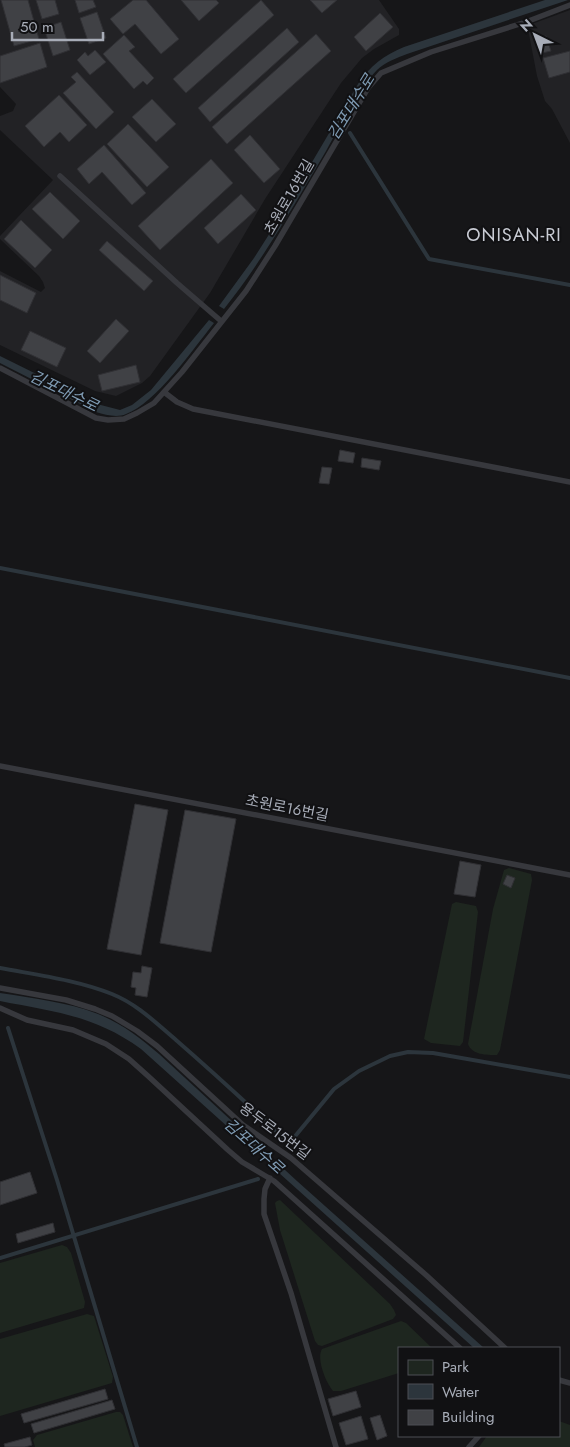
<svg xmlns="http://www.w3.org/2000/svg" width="570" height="1447" font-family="Jost,'Noto Sans KR',sans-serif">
	<rect width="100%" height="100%" fill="#161618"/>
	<path fill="#222225" d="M0,0H379L399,29V35L374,49L362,58L341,83L265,199L210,293L150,376L142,383L116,396L95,391L0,345V271L41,292L45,288L43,282L39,276L0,239V236L53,180L0,130V116L13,111L16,104L0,87Z
		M570,10V143L552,109L545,101L537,76L528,29L532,24Z"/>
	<path fill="#1e261f" d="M509,868L531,874L532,880L500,1050L497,1055C486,1055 472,1055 468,1044L493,909L504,870Z
		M456,902L476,906L478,912L463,1042L460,1046L431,1043L424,1039L452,904Z
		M280,1200L390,1304L394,1310L396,1315L393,1319L322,1346L318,1345L315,1341L280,1230L275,1203L277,1201Z
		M62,1245L67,1247L71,1253L85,1302L84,1308L0,1333V1263Z
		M87,1314L94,1316L113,1377L112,1383L0,1416V1339Z
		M401,1321L406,1323L432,1348H399V1373L341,1391H333C326,1383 316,1359 322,1349Z
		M116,1412H120L123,1415L133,1447H35L33,1440L37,1435Z
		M559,1421L570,1425V1447H479L487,1436H559Z"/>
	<path fill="#2c353c" d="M545,0H568L407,54C397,58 385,62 377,70C357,90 340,126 326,151C294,205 263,260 224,309L219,306L254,258L275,225L358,84C370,66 384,55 404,47Z
		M209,320L214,323C194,348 155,404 126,414C117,418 106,415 96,412L0,363V356L97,404L120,410L132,405L151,390Z
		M0,993C32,998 67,1002 98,1014C121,1023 140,1038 159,1054L297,1181L484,1348H474L141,1049C94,1015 55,1012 0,1001Z"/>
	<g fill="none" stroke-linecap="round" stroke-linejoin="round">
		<path stroke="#2c353c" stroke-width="4" d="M350,133L429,259L570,285
			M0,568L570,678
			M0,968C37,975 77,980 112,994C137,1004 156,1023 176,1040C215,1074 252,1108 289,1143
			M8,1028L57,1180L137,1447
			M287,1146L334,1089L359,1071L390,1056L408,1052L433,1053L570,1077
			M0,1258L258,1179"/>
	</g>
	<path fill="#404145" stroke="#303034" d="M1,0H28L39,39L14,46Z
		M36,0H55L59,14L42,19Z
		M75,0H93L96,7L79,13Z
		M133,0H146L179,39L161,54L135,24L123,34L110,19Z
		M181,0H216L219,3L199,21Z
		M261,0L274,15L186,93L173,79Z
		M310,0H337L322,13Z
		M97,12L106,38L89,44L80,18Z
		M380,13L393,27L366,51L354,37Z
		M61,22L70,50L53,56L44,28Z
		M287,28L299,42L210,122L198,108Z
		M316,34L331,51L227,144L212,127Z
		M124,35L135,47L129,51L154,78L147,85L143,81L134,89L103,54Z
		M546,36L551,51L542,53L538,38Z
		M40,43L47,67L0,83V56Z
		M95,50L106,62L90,75L77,60L85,52L88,56Z
		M570,51V72L549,78L543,58Z
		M77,72L114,112L96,129L63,93L76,82L71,77Z
		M59,95L87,125L69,142L60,132L44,147L25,126Z
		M152,99L176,124L156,142L132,117Z
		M128,124L169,167L147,187L107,144Z
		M250,135L280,169L264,183L234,150Z
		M104,145L146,193L132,205L102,172L89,184L77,169Z
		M211,159L233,183L160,250L138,226Z
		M50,192L80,221L63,239L32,209Z
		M241,194L256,210L218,244L204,228Z
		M21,220L52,250L35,268L4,239Z
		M107,241L153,281L144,291L99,250Z
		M0,275L36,293L27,313L0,300Z
		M116,319L129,331L100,363L87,351Z
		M30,331L66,348L57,367L21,350Z
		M136,365L140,382L102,391L98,375Z
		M340,450L355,453L353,463L338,461Z
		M362,458L381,461L379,470L361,467Z
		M322,467L332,468L329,484L319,483Z
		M135,804L168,810L141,955L107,949Z
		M185,810L236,819L211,952L160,943Z
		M460,861L481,865L475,897L454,894Z
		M507,875L515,878L511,888L503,884Z
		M142,966L152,968L147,997L135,995L136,988L131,987L133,972L141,973Z
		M30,1172L37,1193L0,1205V1182Z
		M53,1223L55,1232L18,1243L16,1234Z
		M105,1389L108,1399L24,1423L21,1414Z
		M356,1391L361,1407L333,1416L328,1399Z
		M112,1400L115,1409L34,1433L31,1424Z
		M380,1415L387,1436L377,1440L370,1418Z
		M361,1416L368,1439L346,1445L339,1423Z
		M30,1437L32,1445L25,1447H5L4,1444Z"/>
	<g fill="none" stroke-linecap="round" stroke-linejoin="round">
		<path stroke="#37383d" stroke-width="5.5" d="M60,176L177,283L221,321
			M0,368L96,418L108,420L124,419L137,413L154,403L182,372L246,291L275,246L368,88L381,73L431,52L526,22L570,5
			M164,392L177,402L193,409L570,482
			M0,766L570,875
			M0,988L66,1000L95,1009L112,1016L137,1031L157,1046L243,1125L291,1158L426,1275L505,1348
			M0,1008L27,1020L73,1030L106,1044L129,1059L148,1076L228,1150L242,1162L274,1181L460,1348
			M270,1178L265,1189L264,1199V1214L291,1293L336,1447
			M559,1380L570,1383
			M469,1447L479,1436"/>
	</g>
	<g text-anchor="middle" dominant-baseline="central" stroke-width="4" stroke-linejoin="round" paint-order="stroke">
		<g font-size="15" fill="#a8adb8" stroke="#111113">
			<text transform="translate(289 197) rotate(-60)">초원로16번길</text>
			<text transform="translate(287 808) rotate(11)">초원로16번길</text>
			<text transform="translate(275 1131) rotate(37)">용두로15번길</text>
		</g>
		<g font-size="16" font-style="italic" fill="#7f9bb3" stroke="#111113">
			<text transform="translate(351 107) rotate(-58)">김포대수로</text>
			<text transform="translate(64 391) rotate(26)">김포대수로</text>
			<text transform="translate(254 1146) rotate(42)">김포대수로</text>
		</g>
		<g font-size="18" letter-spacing="1" fill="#c9ccd4" stroke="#111113">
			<text x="514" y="235">ONISAN-RI</text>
		</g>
	</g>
	<rect x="398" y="1347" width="162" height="90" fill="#111113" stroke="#4d4f55"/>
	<rect x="408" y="1360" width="25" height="15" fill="#1e261f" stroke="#4d4f55"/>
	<text x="442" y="1372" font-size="15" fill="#a8adb8">Park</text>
	<rect x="408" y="1384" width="25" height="15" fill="#2c353c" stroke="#4d4f55"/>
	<text x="442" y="1397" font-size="15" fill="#a8adb8">Water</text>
	<rect x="408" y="1410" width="25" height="15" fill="#404145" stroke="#4d4f55"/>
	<text x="442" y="1422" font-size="15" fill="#a8adb8">Building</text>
	<g transform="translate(535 35) rotate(318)" stroke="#111113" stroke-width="4" paint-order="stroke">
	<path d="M0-4L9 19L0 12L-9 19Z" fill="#a8adb8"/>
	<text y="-8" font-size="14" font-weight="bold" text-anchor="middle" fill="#a8adb8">N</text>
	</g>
	<path d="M12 32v8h91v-8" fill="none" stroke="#a8adb8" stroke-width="2.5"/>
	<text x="20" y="32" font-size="15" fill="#a8adb8" stroke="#111113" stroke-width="4" paint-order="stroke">50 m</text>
</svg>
